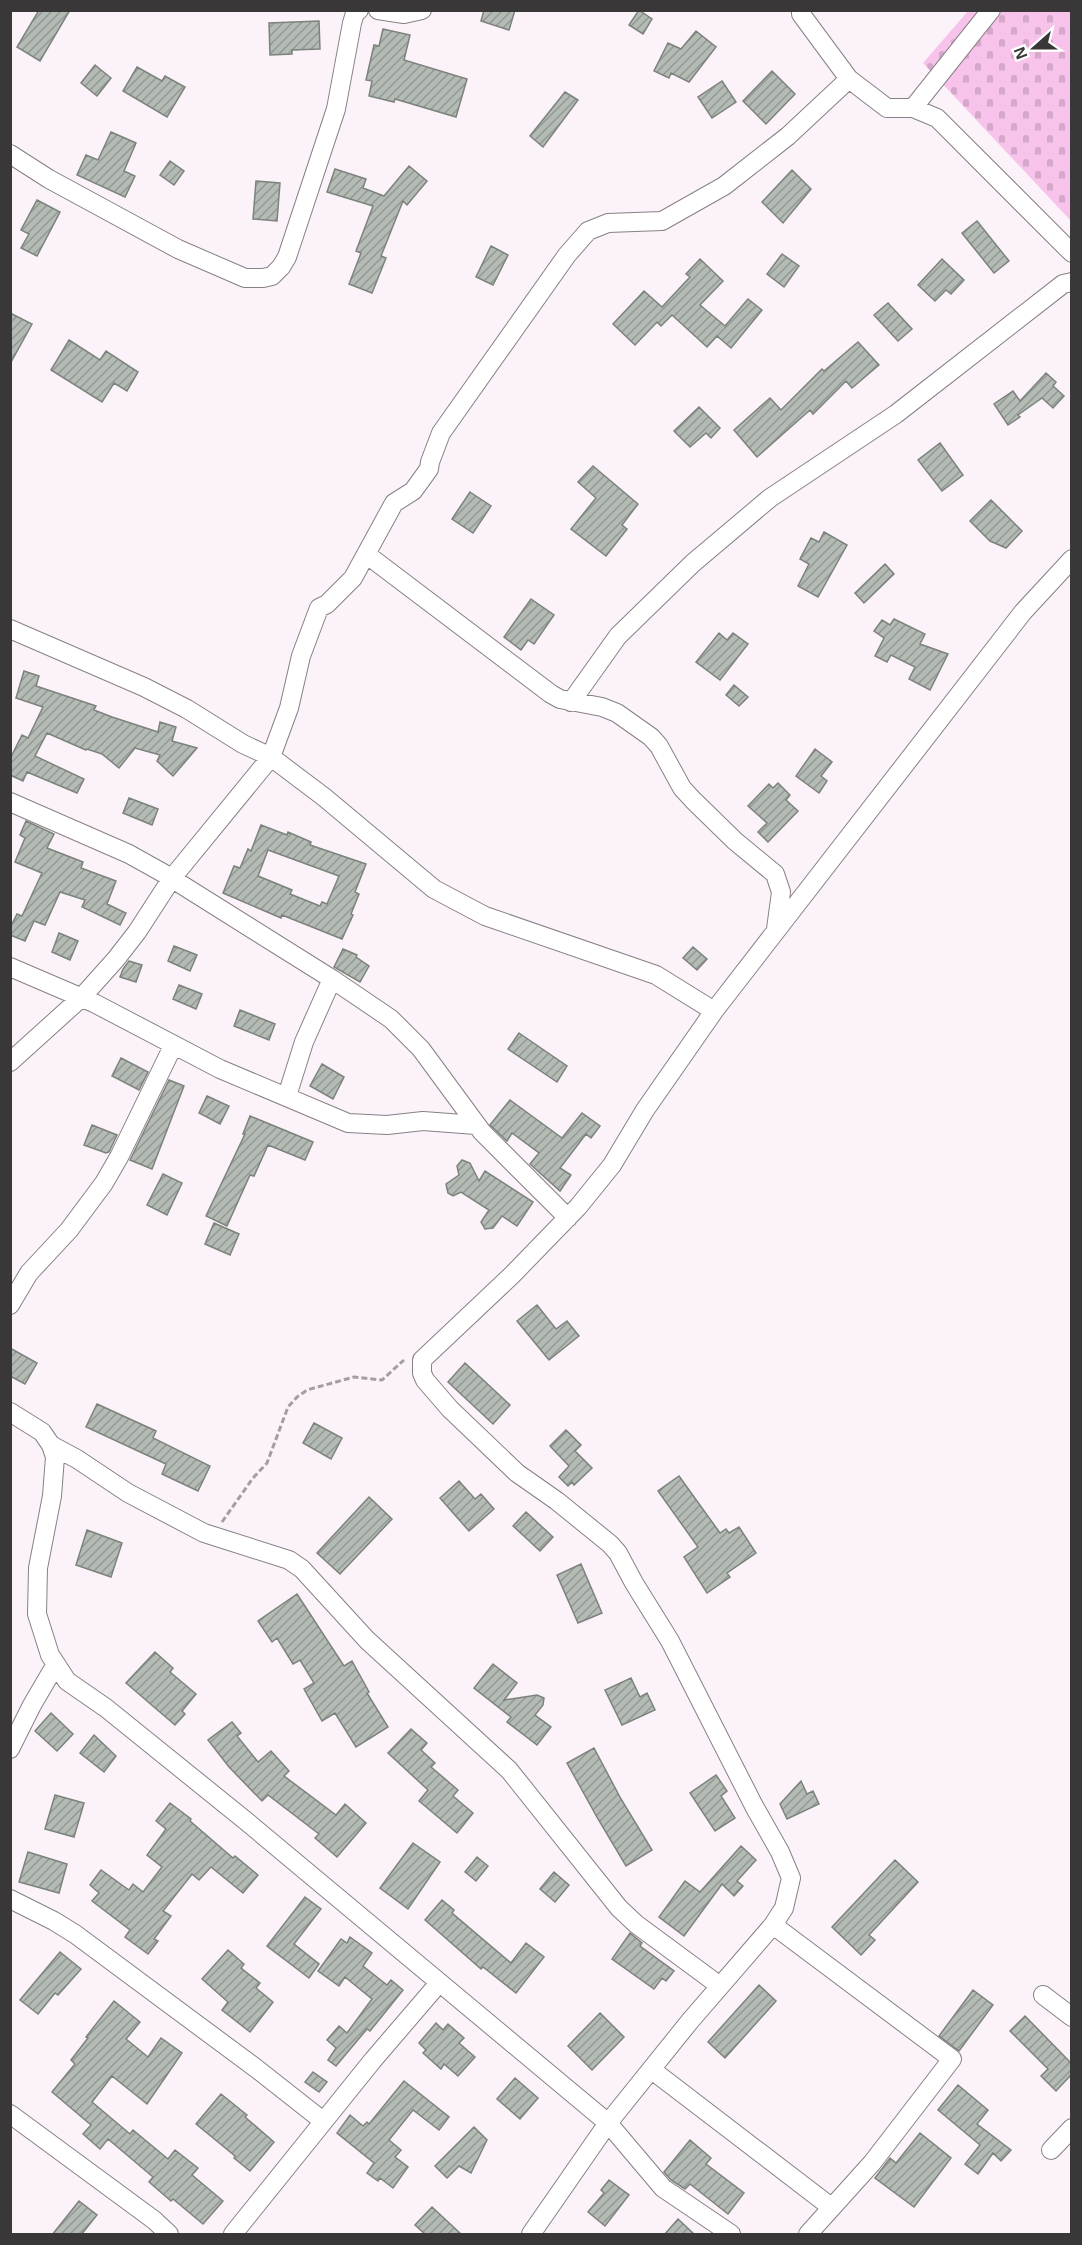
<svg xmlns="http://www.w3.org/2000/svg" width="1082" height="2245" font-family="Helvetica,sans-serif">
	<defs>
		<pattern id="cemetery-stones" width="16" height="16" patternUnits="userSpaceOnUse" patternTransform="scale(1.5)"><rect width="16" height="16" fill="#f8c3eb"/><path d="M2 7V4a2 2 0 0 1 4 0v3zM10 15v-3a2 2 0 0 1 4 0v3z" fill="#d5a8ca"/></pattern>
		<pattern id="building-hatch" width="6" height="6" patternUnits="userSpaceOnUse" patternTransform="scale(1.5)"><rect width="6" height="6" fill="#b4bab4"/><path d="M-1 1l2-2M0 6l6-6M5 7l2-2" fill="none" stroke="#939893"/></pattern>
	</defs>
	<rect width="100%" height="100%" fill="#fbf3f9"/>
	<path fill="url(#cemetery-stones)" d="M968,11H1071V221L923,63Z"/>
	<path fill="url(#building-hatch)" stroke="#7c827c" stroke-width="1.5" fill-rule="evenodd" d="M39,10H70L40,61L17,47Z
		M484,10H515L509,30L481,21Z
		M639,10L652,19L643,34L629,25Z
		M319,21L320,49L292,50V54L270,55L269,23Z
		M383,29L410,35L404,60L467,79L456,117L395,99L394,102L369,96L372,81L366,80L374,45L379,46Z
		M696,31L716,47L689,82L671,73L669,78L654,71L668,43L681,49Z
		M95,65L111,78L97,96L81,83Z
		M137,67L162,81L165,76L185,87L167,117L123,91Z
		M772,71L795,94L766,124L743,101Z
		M722,81L736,102L712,118L698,97Z
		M565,92L578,100L543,147L530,136Z
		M111,132L136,143L124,171L135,176L125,197L77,175L86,155L98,160Z
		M170,161L184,171L174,185L160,175Z
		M409,166L427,181L407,205L403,201L381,256L386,258L372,293L349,284L361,253L356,251L373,206L327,192L335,169L366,179L363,188L384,196Z
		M792,170L811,189L783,223L762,202Z
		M256,181L280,183L277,221L253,219Z
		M37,200L60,212L37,256L21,248L29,234L21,230Z
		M977,221L1009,261L994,273L962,233Z
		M491,246L508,255L493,285L476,277Z
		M782,254L799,266L784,287L767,274Z
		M700,259L723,281L700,305L725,326L748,299L762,310L731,348L717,336L707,347L672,315L661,326L657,322L635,345L613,324L644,291L662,307L690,277L686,274Z
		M942,259L964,280L951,294L946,290L935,301L918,285Z
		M888,303L912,329L898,341L874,315Z
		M10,313L32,324L10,364Z
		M69,340L100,360L106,351L138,372L127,391L114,383L102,402L51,370Z
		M858,342L879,365L852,388L846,381L813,414L810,410L757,457L734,430L770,398L781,410L822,369L824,371Z
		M1046,373L1056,382L1053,386L1064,396L1053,408L1042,398L1018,415L1020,417L1008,425L994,404L1013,391L1020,401Z
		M699,407L720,428L711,438L706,433L690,447L674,431Z
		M940,443L963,475L942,491L918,460Z
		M593,466L638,504L622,525L627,529L606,556L571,529L596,498L578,482Z
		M470,492L491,506L473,533L452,519Z
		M991,500L1022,531L1006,548L990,541L970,521Z
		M824,532L847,545L818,597L798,586L809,564L800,559L811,538L819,542Z
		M885,564L894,574L864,603L855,593Z
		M531,599L554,615L534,644L528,640L521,650L504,637Z
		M894,619L925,634L920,644L948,654L930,690L909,679L915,667L891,655L887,662L875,656L884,638L874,631L882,620L890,625Z
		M719,633L727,640L733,633L748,644L720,680L696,662Z
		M24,671L39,676L36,686L96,706L94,710L112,717L158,732L160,722L176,727L172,741L197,748L173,776L157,761L160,755L135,748L119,768L102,754L87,749L86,750L47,733L35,756L84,779L77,793L27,772L23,781L10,775V759L22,735L28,738L43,707L16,698Z
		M734,685L748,697L739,706L726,695Z
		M815,749L832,762L821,776L827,781L819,793L796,776Z
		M778,783L790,795L786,800L798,811L768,842L758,832L767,823L748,806L769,784L773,788Z
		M129,798L158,809L152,825L123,813Z
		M26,821L54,834L47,848L83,862L81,868L116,881L107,904L126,913L120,925L82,907L85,900L60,892L45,925L34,921L25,941L10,935V928L17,914L22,916L42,873L15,862L25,838L20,835Z
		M261,825L287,835L288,832L311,842L310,845L366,864L355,892L359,894L351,914L353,915L342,939L282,915L281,918L223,893L234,866L240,868L248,849L251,851ZM268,850L339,876L327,904L322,902L320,906L290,894L292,890L258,876Z
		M59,933L78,941L70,960L52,952Z
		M174,946L197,955L190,971L168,961Z
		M693,947L707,959L697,970L683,958Z
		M343,949L357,955L356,957L369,966L360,982L334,967Z
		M129,961L142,965L136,982L120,977L123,969Z
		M179,985L202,994L196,1009L173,999Z
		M240,1010L275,1024L269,1040L234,1026Z
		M519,1033L567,1066L557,1082L508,1049Z
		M121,1058L148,1072L139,1090L112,1076Z
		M322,1064L344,1077L333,1099L310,1086Z
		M169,1080L184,1086L152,1169L130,1160Z
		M207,1096L229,1106L220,1124L199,1113Z
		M510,1100L562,1138L582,1113L600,1126L591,1138L586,1134L560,1168L571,1175L560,1191L530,1164L539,1153L512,1133L507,1141L490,1125Z
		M250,1116L313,1142L305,1160L268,1145L254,1176L250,1175L227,1226L206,1216L245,1134H243Z
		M92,1125L117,1135L109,1152L106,1153L84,1145Z
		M462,1160L470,1163L479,1181L485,1171L533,1202L517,1226L502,1216L493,1228L485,1229L481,1222L489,1210L461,1192L453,1196L448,1193L446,1184L459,1175L457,1166Z
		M163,1174L182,1183L167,1215L147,1205Z
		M214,1223L239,1234L230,1255L205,1244Z
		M537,1305L556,1329L567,1321L579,1336L549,1360L517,1321Z
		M10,1348L37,1363L25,1384L10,1376Z
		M465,1363L510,1405L493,1424L448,1382Z
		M97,1404L156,1431L153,1438L210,1466L198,1491L162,1474L166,1464L86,1427Z
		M314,1423L342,1438L331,1459L303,1443Z
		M566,1430L581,1445L575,1451L592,1468L574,1485L572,1482L568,1486L559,1477L569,1466L550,1446Z
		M679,1476L720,1533L726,1529L729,1533L739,1527L756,1553L727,1573L730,1577L707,1593L684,1557L698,1547L658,1491Z
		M459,1481L475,1499L481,1494L494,1509L469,1531L440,1498Z
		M369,1497L392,1519L340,1574L317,1553Z
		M526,1512L553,1537L540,1551L513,1526Z
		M87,1530L122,1543L111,1577L76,1565Z
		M581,1564L602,1613L578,1623L557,1575Z
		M297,1594L344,1666L352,1661L369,1692L367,1693L388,1727L356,1747L335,1713L322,1721L304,1689L314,1683L300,1660L293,1664L277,1638L272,1642L258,1621Z
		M155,1652L173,1668L170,1672L196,1694L182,1711L185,1714L175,1725L126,1683Z
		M493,1664L517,1683L504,1700L537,1695L544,1698L543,1705L535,1715L551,1727L537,1745L507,1722L511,1717L474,1688Z
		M631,1678L640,1697L647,1693L655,1710L622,1725L605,1690Z
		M51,1713L73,1734L57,1751L35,1731Z
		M232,1722L241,1733L237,1736L258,1762L271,1751L289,1771L284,1776L336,1815L345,1804L366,1823L337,1857L315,1838L319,1834L268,1795L262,1801L229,1767L208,1740Z
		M411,1729L427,1743L421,1750L435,1763L431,1767L458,1790L453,1796L473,1813L457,1833L419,1801L428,1790L388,1753Z
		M94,1735L116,1756L104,1772L80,1753Z
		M594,1748L621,1799L652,1850L626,1866L598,1819L567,1763Z
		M716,1775L727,1791L721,1796L735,1818L715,1831L690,1793Z
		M801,1781L807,1794L813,1791L819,1804L787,1819L780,1804Z
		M55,1795L84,1803L74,1837L45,1829Z
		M170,1803L191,1819L190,1821L233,1858L235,1856L258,1875L243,1893L211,1867L199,1880L192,1874L163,1911L171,1916L154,1939L158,1941L148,1954L125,1937L130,1930L92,1901L99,1893L90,1885L101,1870L129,1890L133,1884L143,1892L162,1867L147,1855L166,1829L156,1821Z
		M413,1843L440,1862L408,1909L380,1888Z
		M741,1846L756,1860L737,1881L743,1886L734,1896L722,1884L684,1936L659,1917L685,1881L700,1892Z
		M28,1852L67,1864L59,1893L19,1882Z
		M477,1857L488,1866L476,1881L465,1872Z
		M895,1860L918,1882L869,1935L875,1940L861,1955L832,1927Z
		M554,1872L569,1885L555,1902L540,1889Z
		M305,1897L321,1909L294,1944L319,1964L309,1978L267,1946Z
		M442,1900L454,1910L452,1913L511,1963L526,1943L544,1957L516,1993L483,1967L481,1969L425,1920Z
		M630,1933L642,1943L640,1946L674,1971L666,1981L662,1978L654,1989L612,1959Z
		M350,1937L372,1953L363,1966L387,1985L391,1980L403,1990L370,2031L367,2029L336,2066L328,2060L336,2048L327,2040L339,2026L347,2033L372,1999L345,1977L339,1986L318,1971L341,1939L347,1943Z
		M228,1950L244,1964L241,1968L260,1983L256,1988L273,2002L250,2032L222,2010L228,2002L202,1979Z
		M60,1952L81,1969L58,1995L55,1993L38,2014L20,2000Z
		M759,1985L776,2001L725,2058L708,2042Z
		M973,1990L993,2005L959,2051L939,2036Z
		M114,2001L140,2022L126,2039L148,2057L161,2038L182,2053L147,2104L112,2076L92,2102L130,2134L133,2130L168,2159L175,2150L198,2168L192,2175L223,2201L203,2224L173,2199L171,2201L149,2182L153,2177L108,2139L100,2149L83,2134L91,2125L52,2092L75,2064L71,2060L88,2038L86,2037Z
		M600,2013L624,2037L592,2070L568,2046Z
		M1025,2016L1071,2063V2075L1056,2091L1041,2076L1048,2069L1010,2031Z
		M436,2023L443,2030L448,2024L464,2038L459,2043L475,2057L458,2076L444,2064L441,2069L423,2053L426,2050L419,2043Z
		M313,2072L327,2082L319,2092L305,2082Z
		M515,2078L538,2098L520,2119L497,2099Z
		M404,2081L449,2117L439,2130L413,2110L389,2140L401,2150L395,2157L408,2167L393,2188L380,2178L378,2181L367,2173L374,2163L337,2133L350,2115L363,2126L367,2122L369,2124Z
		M958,2085L988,2110L977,2124L1011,2150L1001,2161L993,2153L978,2174L965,2164L980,2145L938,2110Z
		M221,2094L247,2115L245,2117L274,2142L250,2171L234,2158L235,2156L196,2124Z
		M474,2127L487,2140L471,2173L459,2166L447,2178L435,2166Z
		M920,2133L951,2158L914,2207L875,2178L890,2158L896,2163Z
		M690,2140L711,2158L706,2164L744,2193L728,2214L690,2184L685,2189L671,2180L664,2172Z
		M609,2180L629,2195L605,2226L588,2212L604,2193L601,2190Z
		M79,2201L97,2215L81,2235H52Z
		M432,2207L462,2235H426L415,2225Z
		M678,2219L695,2235H664Z"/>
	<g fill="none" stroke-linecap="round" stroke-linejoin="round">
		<defs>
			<path id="minor" d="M378,10L404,14L422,10
				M801,10V14L849,79L887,108H913L937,118L1072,253
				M913,108L991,10
				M10,154L49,179L178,249L245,278H263L272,276L281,267L287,257L336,109L352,23L355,13L359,10
				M366,554L551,694L560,699L602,707L617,713L651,737L659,746L682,788L693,800L735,841L775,874L781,892L776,929
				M10,629L144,687L187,709L243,744L271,757L324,797L434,889L485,916L656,975L714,1011
				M571,702L618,636L693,563L770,498L896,414L1063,284L1072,282
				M10,802L129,854L163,873L332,979L391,1019L421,1049L482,1132L568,1218
				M10,967L94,1003L220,1069L348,1123L387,1125L423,1121L476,1125
				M10,1062L82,997L116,959L137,932L172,878L271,757L289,708L301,656L319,608L327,604L353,578L394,503L413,491L429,469L430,462L441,433L567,255L588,231L608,223L662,221L724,186L788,136L849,79
				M287,1096L304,1042L332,979
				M10,1305L29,1273L69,1230L104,1183L119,1157L173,1046
				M10,1412L42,1432L51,1445L55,1457L52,1496L38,1568L37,1614L50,1655L67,1681L106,1708L246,1821L608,2123L663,2188L731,2234
				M51,1445L77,1459L128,1493L204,1533L289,1560L302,1569L367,1640L509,1770L619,1908L636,1924L720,1986
				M10,1749L32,1705L56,1664
				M10,1899L54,1921L75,1934L257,2069L323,2121
				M773,1925L952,2059L872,2163L808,2234
				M1043,1995L1072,2017
				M652,2070L831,2207
				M10,2114L154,2220L169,2234
				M1051,2150L1072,2128
				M233,2234L373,2060L439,1983
				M531,2234L608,2123L690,2021L773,1925L784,1908L791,1878L780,1852L754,1806L670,1641L634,1583L618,1553L610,1544L557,1501L517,1473L450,1409L425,1380L422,1373V1360L512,1275L578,1207L612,1165L645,1110L714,1011L1023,612L1072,559"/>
		</defs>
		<use href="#minor" stroke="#878085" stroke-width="20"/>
		<path stroke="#a49ea2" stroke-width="3" stroke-dasharray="6 3" stroke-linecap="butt" d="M222,1522L253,1478L267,1463L288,1407L297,1397L307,1390L354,1377L382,1380L404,1360"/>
		<use href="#minor" stroke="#fff" stroke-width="18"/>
	</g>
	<rect width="1082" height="2245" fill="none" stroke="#3a3739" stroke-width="24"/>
	<g transform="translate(1034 48) rotate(249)" stroke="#ffffff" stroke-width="4.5" paint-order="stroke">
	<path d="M0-4.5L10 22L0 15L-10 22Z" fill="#3a3739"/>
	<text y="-9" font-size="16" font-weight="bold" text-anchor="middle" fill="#3a3739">N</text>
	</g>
</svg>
